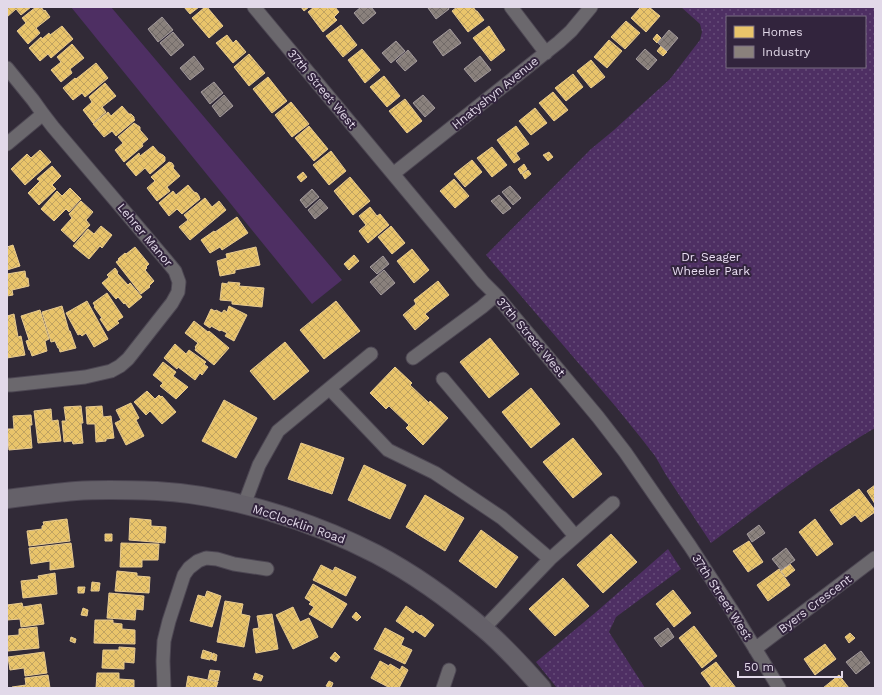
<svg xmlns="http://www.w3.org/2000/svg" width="882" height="695" font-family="'Work Sans',sans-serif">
	<defs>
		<pattern id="park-dots" width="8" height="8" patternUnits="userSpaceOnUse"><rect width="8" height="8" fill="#4e2f63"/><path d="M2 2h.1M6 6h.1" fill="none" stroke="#674d79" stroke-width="1.8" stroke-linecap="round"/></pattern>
		<pattern id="homes-cross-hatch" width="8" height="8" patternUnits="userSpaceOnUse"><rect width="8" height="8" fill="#e9c46a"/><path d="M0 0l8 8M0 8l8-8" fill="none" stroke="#c0a361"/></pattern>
		<pattern id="industry-cross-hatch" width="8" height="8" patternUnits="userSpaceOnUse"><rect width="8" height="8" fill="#8a817c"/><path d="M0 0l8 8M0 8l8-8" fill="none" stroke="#726b69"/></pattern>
	</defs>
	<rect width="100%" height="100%" fill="#312a37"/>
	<path fill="#4e2f63" d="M71,7H111L342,280L312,304Z"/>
	<path fill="url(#park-dots)" fill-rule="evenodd" d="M681,7H875V428C817,462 764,503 711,543L666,475L655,456L641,438L616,407L486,255L591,149L614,130L670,79L700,40L702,32L700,24ZM727,17H865V67H727Z
		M668,549L681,569L616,617L609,632L645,688H557L536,662L595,613Z"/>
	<path fill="url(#homes-cross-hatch)" stroke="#e7ca90" d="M7,7H31L21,15L16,9L7,17Z
		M36,7H41L44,11L45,10L50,17L36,28L40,33L28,44L17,31L26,23L22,18Z
		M184,7H199L190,14Z
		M205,7H207L223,26L209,38L192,18Z
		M301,7H309L304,11Z
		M314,7H326L328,9L329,7H335L339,12L334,17L337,20L323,32L308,12Z
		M457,7H473L476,11H477L484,20L468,32L452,11Z
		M641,7H649L660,16L646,32L631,18Z
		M626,21L640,33L625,49L611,37Z
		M341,25L357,45L343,57L326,36Z
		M62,26L73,39L51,58L48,54L40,61L29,48L41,37L42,39L49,33L50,35Z
		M489,26L505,50L491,61L473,38Z
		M657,34L661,38L657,43L653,39Z
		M227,35L233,43L236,40L246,52L233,63L216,43Z
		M609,40L622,51L607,68L594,57Z
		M72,44L84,58L70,69L72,73L61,82L51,70L61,62L57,57Z
		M661,46L667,52L663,56L657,51Z
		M362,49L380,70L365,83L348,60Z
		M249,54L265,73L249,86L234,67Z
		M591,60L605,77L591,88L577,71Z
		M96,63L108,78L85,97L82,93L73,100L63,88L75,78L76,79Z
		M573,74L583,87L566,101L555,88Z
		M384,76L400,96L387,107L370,87Z
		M268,77L287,101L272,113L253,89Z
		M105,83L116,96L102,107L106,112L93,123L83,110L92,102L89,97Z
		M553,92L568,110L554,121L539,103Z
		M405,99L422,121L407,133L389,111Z
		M291,102L309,124L292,137L275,115Z
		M122,106L129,114H131L134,117V119L135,120L116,136L112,131L104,137L93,124L108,112L111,116Z
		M535,108L547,123L531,135L519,121Z
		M134,123L140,127V130L148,139L142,144L143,146L124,162L115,150L123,143L118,137Z
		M309,126L328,149L314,161L295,138Z
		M516,126L529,144L516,153L520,159L514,163L497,140Z
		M153,146L159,153L163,155L165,157V161L150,174L145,168L136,176L126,164L139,153L140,156Z
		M492,147L507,165L492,177L477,158Z
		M40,150L51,162L25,185L11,169L27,154L31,158Z
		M331,151L346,171L329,185L313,165Z
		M549,152L553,157L548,161L543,155Z
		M472,160L482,172L465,187L454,174Z
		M169,162L172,163L174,166L173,168L180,176L167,187L170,191L157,201L147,188L155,181L151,177Z
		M524,164L527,169L521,174L518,169Z
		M52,166L61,176L52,185L56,189L39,205L28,193L40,181L37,179Z
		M528,170L531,174L525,179L522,174Z
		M303,172L307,177L301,182L297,177Z
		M350,177L370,201L353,215L334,191Z
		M454,179L469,196L455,208L440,191Z
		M188,185L194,192L197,193L199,196L200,199L182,214L177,209L169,216L159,203L173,191L176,195Z
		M70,188L81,199L69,212L66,209L54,221L41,209L57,191L62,196Z
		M205,198L212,207L219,201L226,210L190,240L179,227L188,220L184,215Z
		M81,201L93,212L86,220L90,225L74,242L61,230L72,218L69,214Z
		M370,207L377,216L380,214L389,225L368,243L359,231L366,225L359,216Z
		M237,217L248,233L222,250L220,247L210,253L201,240L214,231L215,232Z
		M101,226L112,235L102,248L100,246L89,259L73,246L88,229L94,234Z
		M391,226L405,243L392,254L378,237Z
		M13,245L20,266L7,270V247Z
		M135,247L149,264L146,267L147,268L145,270L154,281L149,286L150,287L141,294L116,262L119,260L118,259L125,253L126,254Z
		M256,247L260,265L235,270V273L220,276L217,261L227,258L226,254Z
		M412,249L429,270L414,283L397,261Z
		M354,255L359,261L349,270L344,264Z
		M115,268L118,272L117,273L128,285L130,283L142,297L129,308L125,303L124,304L118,297L116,299L102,283L109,277L107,275Z
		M25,271L26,278H28L29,286L12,290L13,295L7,296V274Z
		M438,281L449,295L425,314L429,318L415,330L403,315L416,304L414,300Z
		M228,282L240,283L239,286L264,288L262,307L232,304V301L220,300L222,283L228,284Z
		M107,293L123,317L117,321L119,323L108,331L100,319L102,318L94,307L95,306L93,303Z
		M87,301L108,339L94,347L86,333L82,336L80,334L78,335L66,313Z
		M336,301L360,331L324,359L300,330Z
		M62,306L69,331H70L76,348L60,352L59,348H58L55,341L51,342L42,312Z
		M229,306L247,315L234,341L225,336L227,333L221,330L220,331L211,326L210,328L204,324L211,309L215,311L216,310L222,313L224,310L227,312Z
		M40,310L49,339L45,341L47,351L32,356L30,350H29L26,341L29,340L21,316Z
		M14,314L18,337L21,336L25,355L7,358V316Z
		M194,321L208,332L209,331L229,348L214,365L195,350L196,348L195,347L198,343L185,333Z
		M490,338L519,374L489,398L460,362Z
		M285,342L309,371L274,400L250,371Z
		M175,344L186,354L189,350L206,362L204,364L208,367L202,375L200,373L195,380L178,367L177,369L164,358Z
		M163,362L176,372L173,376L188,387L176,399L160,386L163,383L153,375Z
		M395,367L412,383L410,385L429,403L430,401L448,418L423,445L406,428L409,425L389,406L386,409L370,393Z
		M531,388L560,424L531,448L502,412Z
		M147,391L155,399L159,395L161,397L162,396L176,412L162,424L150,411L146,415L134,402Z
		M224,400L257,418L236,458L202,441Z
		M131,403L139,418L136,420L144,436L126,445L115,423L121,420L116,410Z
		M81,406L83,423H81L83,443L73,444L72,441L64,442L62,421H66L64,407Z
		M102,406L103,417L111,416L114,438L106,439V441L96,442L95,424H87L86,407Z
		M51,409L52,421L58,420L61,441L38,443L34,411Z
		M31,415L32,425H30L32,448L9,450L7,429H14L13,416Z
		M573,438L602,474L573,498L543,462Z
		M301,443L344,458L332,494L288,479Z
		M364,465L406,485L390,519L348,500Z
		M875,485V504L867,491Z
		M859,489L875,510V512L861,522L855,515L841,525L830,510Z
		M425,495L464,518L445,551L406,527Z
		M130,518L151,520V526L166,527L165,543L129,540Z
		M67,519L70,541L29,546L27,531L42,529V526L44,525L43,522Z
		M815,519L833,544L817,556L799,532Z
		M481,530L518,557L496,588L459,561Z
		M105,534H112V541H105Z
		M611,534L637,562L603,593L577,565Z
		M749,541L763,562L748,572L733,551Z
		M71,543L74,567L50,570V561L31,564L29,548Z
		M121,543L159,544L158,560H142V567H120Z
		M790,564L795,570L786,577L781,571Z
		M321,565L333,571L335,567L356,577L346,596L313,580Z
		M779,569L790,585L768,601L757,585Z
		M117,571L137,573V576L150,577L149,593L115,591Z
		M55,573L57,594L23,598L21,581L39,579L38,576Z
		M563,578L589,606L555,636L529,609Z
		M92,582L100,583L99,591H91Z
		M313,584L347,604L332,628L309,614L314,607L309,604L311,602L305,598Z
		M78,587H85L84,593H78Z
		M673,590L691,613L674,627L656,604Z
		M207,591L221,596L212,627L190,621L198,595L205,597Z
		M109,593L144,596L143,610L136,609L135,620L107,618Z
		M225,601L243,604L241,614L250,616L244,647L217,642Z
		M22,603L23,607L41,604L44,624L21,627L20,619L7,620V605Z
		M406,606L420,616L421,615L434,625L425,637L415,630L413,633L396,621Z
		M293,607L300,622L309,618L318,637L293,649L276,615Z
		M83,608L88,610L87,616L81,615Z
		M356,612L361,617L357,621L352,617Z
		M272,614L278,649L256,653L253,629L259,628L257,616Z
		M95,620H113V623L122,624V629L135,630V644L94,643Z
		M694,626L717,656L702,668L679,638Z
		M37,627L39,648L8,651L7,636L19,635V629Z
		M385,628L404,638L401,645L412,650L405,664L374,649Z
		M850,633L855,638L849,643L845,637Z
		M71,637L76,639L75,643L70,641Z
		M825,644L836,659L815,675L804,659Z
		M119,647L135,648L134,663L124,662V669L102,668L103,650H119Z
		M203,650L212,653L210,660L201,658Z
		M44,652L47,673L25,676L24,668L10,670L8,657Z
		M335,652L340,657L336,662L330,658Z
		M213,653L217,655L216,661L211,659Z
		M380,661L389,666L390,664L400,670L402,666L408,670L399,688H390L371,678Z
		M716,662L736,688H712L701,673Z
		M210,670L220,671L218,681L208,679Z
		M97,673H119V679L134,680V688H96Z
		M255,673L263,676L261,681L253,679Z
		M48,675L50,688H12V687L26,685L25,678Z
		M839,675L849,688H823Z
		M188,676L218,682L216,688H186Z
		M329,681L333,683L331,688L326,686Z"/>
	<path fill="url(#industry-cross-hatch)" stroke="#a49b9d" d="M361,7H371L376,13L363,24L354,13Z
		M428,7H448L449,9L436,19L428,8Z
		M162,17L173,30L158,42L148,29Z
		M450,29L461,43L443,56L433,42Z
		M669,30L678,38L667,51L658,43Z
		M173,32L184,45L171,56L160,43Z
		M396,41L405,51L391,63L382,53Z
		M645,49L657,60L648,70L636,59Z
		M408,50L417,61L405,71L396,61Z
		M194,56L204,69L190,80L180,68Z
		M480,56L491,70L475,82L464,69Z
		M214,82L223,93L210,104L201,92Z
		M224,95L233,106L220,117L212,106Z
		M423,95L435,108L425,117L413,103Z
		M510,186L521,198L513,205L502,192Z
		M312,189L319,197L306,208L300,200Z
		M499,195L511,208L503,214L491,201Z
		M320,199L328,208L315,219L308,210Z
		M383,256L389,264L377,274L370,267Z
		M384,270L395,283L381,295L370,282Z
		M759,525L765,533L752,542L747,534Z
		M786,548L795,560L781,570L772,559Z
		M668,628L674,637L661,647L654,638Z
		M861,651L870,663L856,674L846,662Z"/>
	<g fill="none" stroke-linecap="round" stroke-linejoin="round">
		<defs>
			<path id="street" d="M254,7L483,282L496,295L598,417L625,452L690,546L731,609L779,688
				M511,7L546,53
				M7,68L33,100L43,114L53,127L166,260L175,271L179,282L178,292L172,303L128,359L120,366L111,371L85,377L11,385H7
				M7,144L43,114
				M393,174L559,42L571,31L591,7
				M413,358L482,307L496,295
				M443,379L575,536
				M330,389L388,450L435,473L502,518L550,559
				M244,505L259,465L278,431L371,354
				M484,628L550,559L613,503
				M755,649L875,558
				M164,688L163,661L164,641L169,621L184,575L189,568L198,561L206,558L217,559L234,564L267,569
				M443,688L449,670"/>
			<path id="secondary" d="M7,499C30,496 53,493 76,491C103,489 131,490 157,491C230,495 312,521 376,554C414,574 450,600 483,628C505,646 523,667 542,688"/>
		</defs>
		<use href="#street" stroke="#4d4753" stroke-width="15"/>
		<use href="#secondary" stroke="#4d4753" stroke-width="20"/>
		<use href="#street" stroke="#6b686d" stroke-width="13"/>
		<use href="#secondary" stroke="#656169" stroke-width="18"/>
	</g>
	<g text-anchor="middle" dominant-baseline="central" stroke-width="4" stroke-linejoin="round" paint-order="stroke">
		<g font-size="12" fill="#e2d9e9" stroke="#32243d">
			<text transform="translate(322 89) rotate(50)">37th Street West</text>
			<text transform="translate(495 93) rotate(-39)">Hnatyshyn Avenue</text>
			<text transform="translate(145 235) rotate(50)">Lehrer Manor</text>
			<text transform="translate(531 337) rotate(50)">37th Street West</text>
			<text transform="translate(299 524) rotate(19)">McClocklin Road</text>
			<text transform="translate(722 597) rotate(57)">37th Street West</text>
			<text transform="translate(815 604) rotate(-37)">Byers Crescent</text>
		</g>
		<g font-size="12" fill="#e9ddf2" stroke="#32243d">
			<text x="711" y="257">Dr. Seager<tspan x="711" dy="14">Wheeler Park</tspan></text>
		</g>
	</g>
	<rect width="882" height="695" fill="none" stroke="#e2d9e9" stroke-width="16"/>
	<rect x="726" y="16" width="140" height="52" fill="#32243d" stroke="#786c82"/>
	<rect x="734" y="26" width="20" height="12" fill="#e9c46a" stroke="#786c82"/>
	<text x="762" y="36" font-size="12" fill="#e2d9e9">Homes</text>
	<rect x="734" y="46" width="20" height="12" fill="#8a817c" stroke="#786c82"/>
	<text x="762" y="56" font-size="12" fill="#e2d9e9">Industry</text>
	<path d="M738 671v6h104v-6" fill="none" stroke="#e2d9e9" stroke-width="2"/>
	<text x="744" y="671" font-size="12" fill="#e2d9e9" stroke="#32243d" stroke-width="3" paint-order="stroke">50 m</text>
</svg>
